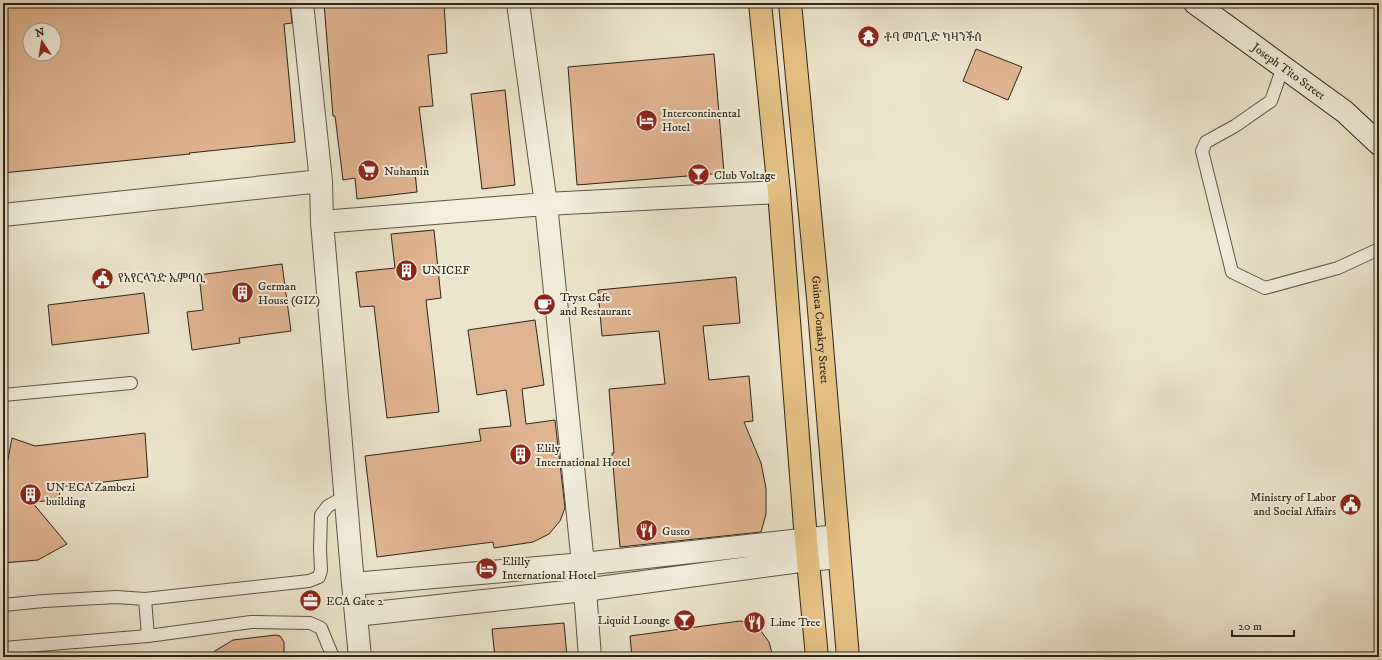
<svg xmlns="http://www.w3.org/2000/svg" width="1382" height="660" font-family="'IM FELL DW Pica','Noto Serif Ethiopic',serif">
	<rect width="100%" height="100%" fill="#ede5cb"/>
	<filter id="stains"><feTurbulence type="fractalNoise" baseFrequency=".005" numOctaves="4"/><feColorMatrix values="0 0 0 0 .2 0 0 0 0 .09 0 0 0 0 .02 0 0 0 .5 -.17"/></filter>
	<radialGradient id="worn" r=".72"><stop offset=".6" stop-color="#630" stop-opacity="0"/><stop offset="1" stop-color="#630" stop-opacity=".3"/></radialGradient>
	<path fill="#e0b490" stroke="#2e2417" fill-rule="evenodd" d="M3,3H290L292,23L284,24L295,142L189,153L190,154L3,173ZM30,30H54V54H30Z
		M324,3H444L447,53L428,55L433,106L419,107L427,170L415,172L417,192L357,199L355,178L343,180L335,116H333Z
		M976,49L1022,67L1008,100L963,81Z
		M714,54L724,173L577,185L568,67Z
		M505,90L515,185L482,189L471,94Z
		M434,230L441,298L426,300L439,412L387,418L374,306L360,307L356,272L395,268L391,234Z
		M282,264L291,331L239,338L240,343L192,350L187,312L203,310L199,275Z
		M736,277L740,323L703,326L709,380L749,376L753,421L744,422L761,463L766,488V514L761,532L620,547L612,453H614L609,389L665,384L659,331L602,336L598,290Z
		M144,293L149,333L52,345L48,305Z
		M535,320L544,385L522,389L526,424L555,420L565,508L560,521L549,534L533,542L494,548L493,542L377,557L365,456L481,441L479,429L511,426L506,390L477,395L468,330Z
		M145,433L148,477L60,487L59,500L32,502L67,544L38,560L3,563V485L12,438L35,446Z
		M740,621L752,623L761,631L769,642L773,657H632L630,636Z
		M564,623L567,657H495L492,629Z
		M276,635L280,636L284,642V657H205L233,640Z"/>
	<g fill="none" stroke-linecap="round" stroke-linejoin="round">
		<defs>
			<path id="service" d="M1283,67L1271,101L1235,126L1206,142L1202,151L1232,272L1265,288L1338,268L1379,249
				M3,395L131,383
				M145,599L148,636
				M3,605L44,601L116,597L145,599L309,581L319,577L321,570L320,549L321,515L328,506L346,496
				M3,648L148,636L251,622L310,623L321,628L333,657"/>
			<path id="minor" d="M302,3L321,181L322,222L353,584L360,657
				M518,3L546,204L583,564L590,657
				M3,215L321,181
				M322,222L546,204L779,192
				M353,584L583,564L837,536
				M356,615L584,590L808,560L839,557"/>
			<g id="secondary">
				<path id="s1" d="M1195,3L1345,112L1379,144"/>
			</g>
			<g id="primary">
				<path d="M760,3L779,192L806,540L817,657"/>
				<path id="s2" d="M790,3L818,298L848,657"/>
			</g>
		</defs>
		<use href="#service" stroke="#5e5444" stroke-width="14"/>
		<use href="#minor" stroke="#5e5444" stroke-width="24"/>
		<use href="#secondary" stroke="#2e2417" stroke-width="24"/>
		<use href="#primary" stroke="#2e2417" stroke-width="24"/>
		<use href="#service" stroke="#f3eedd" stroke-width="12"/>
		<use href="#minor" stroke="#f3eedd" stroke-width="22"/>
		<use href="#secondary" stroke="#f3eedd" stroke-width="22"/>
		<use href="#primary" stroke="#e6c286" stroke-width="22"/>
	</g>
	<defs>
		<symbol id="temple-disc" viewBox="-11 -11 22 22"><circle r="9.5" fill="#8f2418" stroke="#f3eedd"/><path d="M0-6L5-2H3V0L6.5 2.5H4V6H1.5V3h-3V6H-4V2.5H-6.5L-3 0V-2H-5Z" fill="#fff"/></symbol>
		<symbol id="hotel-disc" viewBox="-11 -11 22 22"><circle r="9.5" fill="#8f2418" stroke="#f3eedd"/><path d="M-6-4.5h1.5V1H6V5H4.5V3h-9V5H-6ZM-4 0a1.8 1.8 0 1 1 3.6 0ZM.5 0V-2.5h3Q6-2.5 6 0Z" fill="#fff"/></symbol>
		<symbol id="supermarket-disc" viewBox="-11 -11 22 22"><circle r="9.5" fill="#8f2418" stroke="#f3eedd"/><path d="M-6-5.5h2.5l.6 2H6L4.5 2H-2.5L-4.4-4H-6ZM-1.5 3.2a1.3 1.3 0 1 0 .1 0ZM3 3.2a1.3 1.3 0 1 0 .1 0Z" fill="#fff"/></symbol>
		<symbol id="bar-disc" viewBox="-11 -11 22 22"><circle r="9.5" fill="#8f2418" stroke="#f3eedd"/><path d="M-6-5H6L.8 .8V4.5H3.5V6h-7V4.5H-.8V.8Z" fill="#fff"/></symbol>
		<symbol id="building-disc" viewBox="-11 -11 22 22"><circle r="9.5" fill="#8f2418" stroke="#f3eedd"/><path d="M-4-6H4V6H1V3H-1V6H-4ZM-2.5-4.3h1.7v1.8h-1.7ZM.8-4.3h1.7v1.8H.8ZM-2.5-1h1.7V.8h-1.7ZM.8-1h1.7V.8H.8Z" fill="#fff"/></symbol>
		<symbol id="civic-disc" viewBox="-11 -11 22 22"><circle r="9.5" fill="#8f2418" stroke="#f3eedd"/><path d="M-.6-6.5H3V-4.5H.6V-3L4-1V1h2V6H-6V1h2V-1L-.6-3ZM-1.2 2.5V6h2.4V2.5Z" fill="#fff"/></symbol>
		<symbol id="cafe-disc" viewBox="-11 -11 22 22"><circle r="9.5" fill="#8f2418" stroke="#f3eedd"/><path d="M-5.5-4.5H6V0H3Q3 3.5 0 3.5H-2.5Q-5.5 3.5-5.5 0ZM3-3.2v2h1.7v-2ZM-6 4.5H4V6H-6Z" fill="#fff"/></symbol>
		<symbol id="restaurant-disc" viewBox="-11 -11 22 22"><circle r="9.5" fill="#8f2418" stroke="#f3eedd"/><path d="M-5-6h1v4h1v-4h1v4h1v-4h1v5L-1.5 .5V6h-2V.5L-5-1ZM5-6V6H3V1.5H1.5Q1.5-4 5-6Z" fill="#fff"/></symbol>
		<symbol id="office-disc" viewBox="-11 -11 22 22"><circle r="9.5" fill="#8f2418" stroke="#f3eedd"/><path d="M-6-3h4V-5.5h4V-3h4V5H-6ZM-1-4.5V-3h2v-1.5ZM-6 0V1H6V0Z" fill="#fff"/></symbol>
	</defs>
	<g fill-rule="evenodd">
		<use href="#temple-disc" x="856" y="24" width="25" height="25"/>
		<use href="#hotel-disc" x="634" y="108" width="25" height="25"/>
		<use href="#supermarket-disc" x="356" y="158" width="25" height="25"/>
		<use href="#bar-disc" x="686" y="162" width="25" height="25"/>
		<use href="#building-disc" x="394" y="258" width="25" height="25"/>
		<use href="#civic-disc" x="90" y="266" width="25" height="25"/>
		<use href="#building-disc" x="230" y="280" width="25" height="25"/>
		<use href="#cafe-disc" x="532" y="292" width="25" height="25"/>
		<use href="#building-disc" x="508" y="442" width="25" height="25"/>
		<use href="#building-disc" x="18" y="482" width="25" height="25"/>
		<use href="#civic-disc" x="1338" y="492" width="25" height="25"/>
		<use href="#restaurant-disc" x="634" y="518" width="25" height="25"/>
		<use href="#hotel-disc" x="474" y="556" width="25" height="25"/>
		<use href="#office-disc" x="298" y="588" width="25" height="25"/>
		<use href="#bar-disc" x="672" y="608" width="25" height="25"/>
		<use href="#restaurant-disc" x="742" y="610" width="25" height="25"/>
	</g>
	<g text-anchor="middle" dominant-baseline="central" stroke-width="4" stroke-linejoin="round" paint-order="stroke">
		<g font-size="12" fill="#2e2417" stroke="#f3eedd" text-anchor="start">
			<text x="884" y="37">ቶባ መስጊድ ካዛንችስ</text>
			<text x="662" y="113">Intercontinental<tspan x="662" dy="14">Hotel</tspan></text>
			<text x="384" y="171">Nuhamin</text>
			<text x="714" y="175">Club Voltage</text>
			<text x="422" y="270">UNICEF</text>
			<text x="118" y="278">የአየርላንድ ኤምባሲ</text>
			<text x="258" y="286">German<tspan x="258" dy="14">House (GIZ)</tspan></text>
			<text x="560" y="297">Tryst Cafe<tspan x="560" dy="14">and Restaurant</tspan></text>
			<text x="536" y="448">Elily<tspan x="536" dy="14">International Hotel</tspan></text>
			<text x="46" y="487">UN ECA Zambezi<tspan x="46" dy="14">building</tspan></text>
			<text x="1336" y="497" text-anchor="end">Ministry of Labor<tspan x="1336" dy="14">and Social Affairs</tspan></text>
			<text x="662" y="531">Gusto</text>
			<text x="502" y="561">Elilly<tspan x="502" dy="14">International Hotel</tspan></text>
			<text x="326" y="601">ECA Gate 2</text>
			<text x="670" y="620" text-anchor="end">Liquid Lounge</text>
			<text x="770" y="622">Lime Tree</text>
		</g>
		<g font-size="12" fill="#2e2417" stroke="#f3eedd">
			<text stroke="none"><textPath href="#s1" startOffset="116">Joseph Tito Street</textPath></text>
			<text stroke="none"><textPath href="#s2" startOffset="328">Guinea Conakry Street</textPath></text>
		</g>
	</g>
	<rect width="1382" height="660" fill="none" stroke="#ede5cb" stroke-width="16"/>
	<rect x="4" y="4" width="1374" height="652" fill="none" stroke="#2e2417" stroke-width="2"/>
	<rect x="8" y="8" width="1366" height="644" fill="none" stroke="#2e2417"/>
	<g transform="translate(42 42) rotate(348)"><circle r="19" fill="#f3eedd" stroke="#a49d8e"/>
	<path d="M0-3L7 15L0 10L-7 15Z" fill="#8f2418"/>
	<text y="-6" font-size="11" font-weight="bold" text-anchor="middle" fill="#2e2417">N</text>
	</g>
	<path d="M1232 630v6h62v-6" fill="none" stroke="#2e2417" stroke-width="2"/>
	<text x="1238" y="630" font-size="12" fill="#2e2417" stroke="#f3eedd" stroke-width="3" paint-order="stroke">20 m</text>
	<rect width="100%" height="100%" filter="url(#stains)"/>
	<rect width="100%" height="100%" fill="url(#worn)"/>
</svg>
